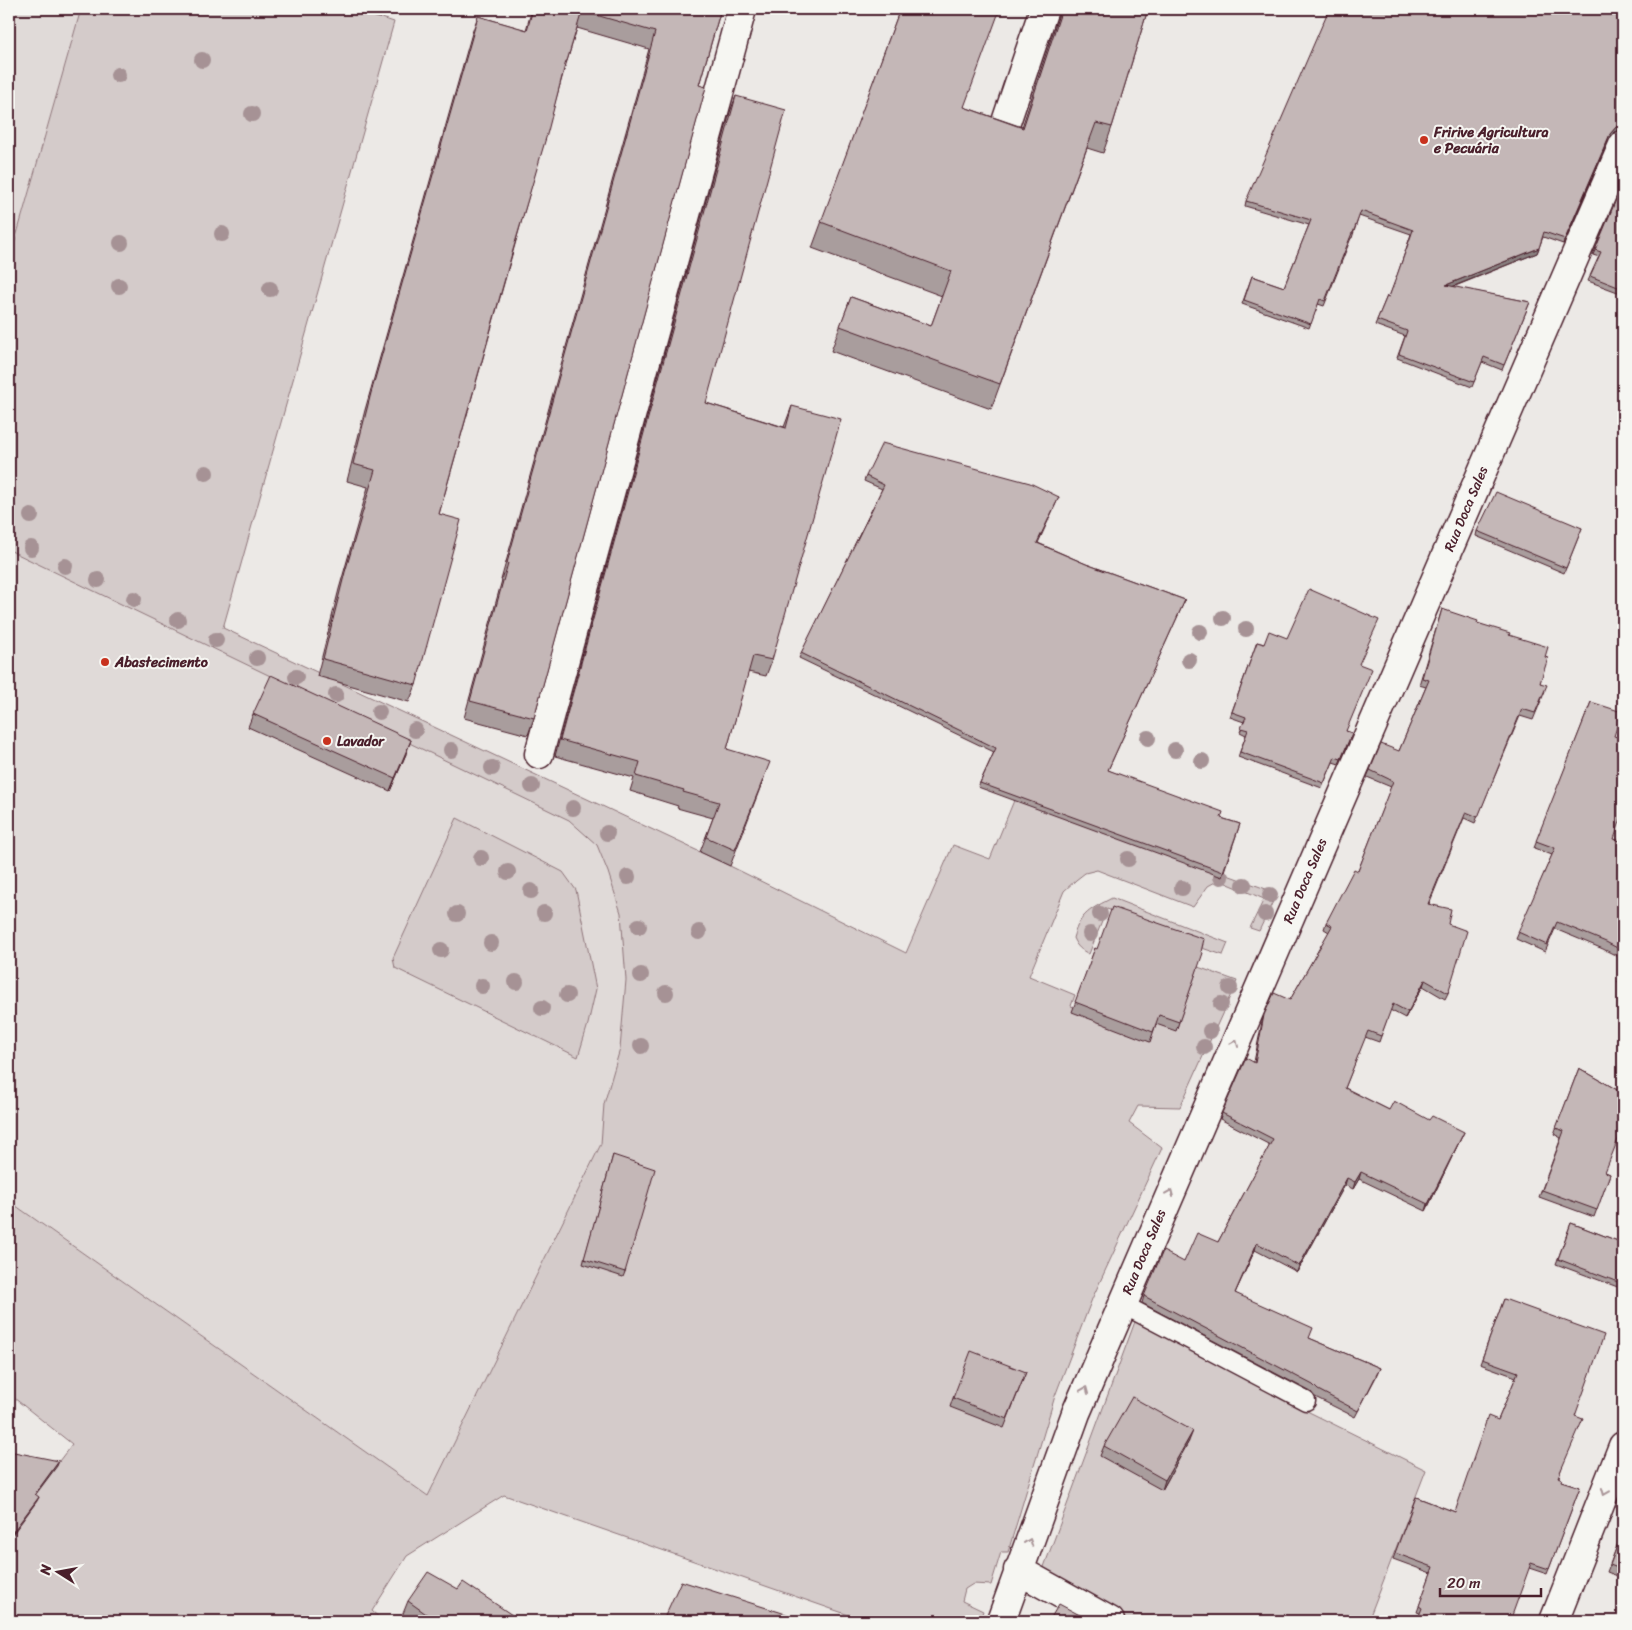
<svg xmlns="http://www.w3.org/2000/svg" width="1632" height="1630" font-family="Sriracha,sans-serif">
	<rect width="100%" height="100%" fill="#ece9e6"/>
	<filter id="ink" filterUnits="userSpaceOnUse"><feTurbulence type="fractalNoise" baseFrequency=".02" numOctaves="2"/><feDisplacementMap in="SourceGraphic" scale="10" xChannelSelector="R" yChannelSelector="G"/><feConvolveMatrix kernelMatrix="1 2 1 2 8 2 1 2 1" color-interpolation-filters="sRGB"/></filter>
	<g filter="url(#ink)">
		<path fill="#e0dad8" d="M9,9H81L9,261Z
			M9,527L736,869L428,1496L9,1201Z"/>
		<path fill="#d4cbca" stroke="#8f757a" d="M81,9H346L379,17L394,22L223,628L730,866L906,953L953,845L990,859L1015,798L1277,893L1259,931L1250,928L1264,899L1219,880L1208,886L1193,907L1097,870L1085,873L1076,880L1064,891L1029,976L1075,995L1071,1006L1150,1037L1157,1021L1177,1028L1198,967L1237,981L1180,1107L1138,1106L1129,1123L1162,1148L1092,1299L1055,1396L1008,1552H1001L991,1585L973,1584L965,1589L962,1601L983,1611L979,1621H866L504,1495L407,1556L372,1611L383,1621H9V1527L72,1444L9,1394V1201L428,1496L601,1144L604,1104L620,1049L626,980L621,913L608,872L597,845L569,820L9,550V262Z
			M457,818L563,872L576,890L596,989L588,1024L578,1057L395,968L393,958Z
			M1112,898L1228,943L1223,955L1202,948L1203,944L1107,909L1089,954C1081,950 1077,947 1073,938C1080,913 1091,909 1112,898Z
			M1136,1319L1307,1411L1426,1470L1368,1621H1124L1041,1575Z"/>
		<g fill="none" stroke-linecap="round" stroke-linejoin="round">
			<defs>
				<path id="service" d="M1122,1304L1306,1401"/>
				<path id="minor" d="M1005,125L1044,9
					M539,754L742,9
					M1018,1570L1110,1621
					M1001,1621L1076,1413L1623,145
					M1554,1621L1623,1446"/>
			</defs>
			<use href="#service" stroke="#4a1f2b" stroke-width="21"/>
			<use href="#minor" stroke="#4a1f2b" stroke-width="31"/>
			<use href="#service" stroke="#f6f6f2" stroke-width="18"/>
			<use href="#minor" stroke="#f6f6f2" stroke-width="28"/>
		</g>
		<g fill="#a69295">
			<circle cx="202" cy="60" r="8"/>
			<circle cx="118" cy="75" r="8"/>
			<circle cx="252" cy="114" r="8"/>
			<circle cx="222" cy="234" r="8"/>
			<circle cx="121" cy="243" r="8"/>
			<circle cx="119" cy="286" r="8"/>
			<circle cx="270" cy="289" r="8"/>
			<circle cx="206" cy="473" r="8"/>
			<circle cx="31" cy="516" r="8"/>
			<circle cx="31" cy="548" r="8"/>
			<circle cx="65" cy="566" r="8"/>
			<circle cx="98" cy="580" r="8"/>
			<circle cx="134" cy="599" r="8"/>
			<circle cx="1223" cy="618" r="8"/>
			<circle cx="178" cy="620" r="8"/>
			<circle cx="1246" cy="629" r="8"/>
			<circle cx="1200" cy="632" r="8"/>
			<circle cx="216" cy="640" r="8"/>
			<circle cx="257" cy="658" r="8"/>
			<circle cx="1189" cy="660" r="8"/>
			<circle cx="296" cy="677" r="8"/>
			<circle cx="336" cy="695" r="8"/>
			<circle cx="379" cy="712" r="8"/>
			<circle cx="415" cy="730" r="8"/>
			<circle cx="1148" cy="738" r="8"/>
			<circle cx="451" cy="750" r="8"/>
			<circle cx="1175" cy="750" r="8"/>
			<circle cx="1202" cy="761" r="8"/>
			<circle cx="492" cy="768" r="8"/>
			<circle cx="532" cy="786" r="8"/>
			<circle cx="573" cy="808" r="8"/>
			<circle cx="607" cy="833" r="8"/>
			<circle cx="481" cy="858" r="8"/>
			<circle cx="1128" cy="859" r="8"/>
			<circle cx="508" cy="872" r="8"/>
			<circle cx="628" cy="877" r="8"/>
			<circle cx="1221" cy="877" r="8"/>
			<circle cx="1244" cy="885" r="8"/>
			<circle cx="1182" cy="888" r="8"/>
			<circle cx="531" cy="891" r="8"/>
			<circle cx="1270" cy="895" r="8"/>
			<circle cx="544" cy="913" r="8"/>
			<circle cx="457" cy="914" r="8"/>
			<circle cx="1100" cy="914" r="8"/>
			<circle cx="1265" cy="914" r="8"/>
			<circle cx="639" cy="926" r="8"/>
			<circle cx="699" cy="932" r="8"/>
			<circle cx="1090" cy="934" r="8"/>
			<circle cx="491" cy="943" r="8"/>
			<circle cx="441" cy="950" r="8"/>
			<circle cx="641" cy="975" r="8"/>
			<circle cx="516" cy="982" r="8"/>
			<circle cx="482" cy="986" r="8"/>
			<circle cx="1230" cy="988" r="8"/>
			<circle cx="666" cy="993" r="8"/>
			<circle cx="567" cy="995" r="8"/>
			<circle cx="1221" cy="1004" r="8"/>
			<circle cx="542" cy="1008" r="8"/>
			<circle cx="1210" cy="1031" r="8"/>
			<circle cx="641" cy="1046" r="8"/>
			<circle cx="1204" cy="1047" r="8"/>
		</g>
		<path fill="#a99d9d" stroke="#4a1f2b" d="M343,9H383L380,18Z
			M532,9H721L699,85L534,718L528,735L464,718L502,580H501L649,49L577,28L567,61L563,74L439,514L416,685L409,702L317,676L339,589L368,487L347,481L365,410L472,33L478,16L526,30Z
			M900,9L964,107L1022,127L1059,14V9H1148L1112,127L1103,153L1087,148L991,409L831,351L851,297L931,326L942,296L812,248Z
			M1623,16V130L1622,129L1614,132L1609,139L1563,244L1543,237L1537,253L1453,287L1530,302L1502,370L1482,362L1472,387L1397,358L1405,336L1375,325L1387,296L1389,297L1396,279L1411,234L1359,216L1352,238H1351L1324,306L1318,304L1309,328L1242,304L1252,276L1284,287L1309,225L1245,206L1246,201Z
			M736,96L706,403L784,427L792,406L772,660L766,676L748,672L727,749L764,778L730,866L700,852L713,818L677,808L678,806L630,791L634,778L555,756L730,112Z
			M1623,183V294L1588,281L1599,257L1593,255Z
			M866,476L1059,497L1038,543L1086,564L1185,600L1108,770L1221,818L1240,824L1222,877L978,787L994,752L799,658L882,489L864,481Z
			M1582,528L1564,573L1476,536L1477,531Z
			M1442,609L1477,623L1509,635L1545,657L1540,683L1545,691L1533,720L1520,716L1475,823L1464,818L1429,904L1448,924V993L1445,999L1423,986L1405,1018L1390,1010L1379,1042L1365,1037L1345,1088L1389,1110L1461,1138L1426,1211L1359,1179L1353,1189L1345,1185L1297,1272L1255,1250L1235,1293L1309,1338L1380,1368L1377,1375L1355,1417L1315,1397L1311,1392L1142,1303L1144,1296L1184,1262L1218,1242L1270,1145L1220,1119L1222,1113L1254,1062L1262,1022L1264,1015L1290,1000L1329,932L1324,929L1326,923L1358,871L1391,787L1367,777L1370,770L1399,751L1426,687L1419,685Z
			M1257,642L1264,644L1359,664L1346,731L1352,733L1339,764L1333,762L1322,788L1238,757L1246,735L1240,732L1244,722L1230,717Z
			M1591,702L1614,736V839L1623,842V959L1603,949L1555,929L1545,952L1516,939L1552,855L1534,848Z
			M253,714L406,754L390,791L248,727Z
			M1095,948L1179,1022L1176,1031L1156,1024L1150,1042L1072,1012Z
			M1623,969V985L1618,983Z
			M1579,1068L1619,1091L1605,1172L1610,1174L1594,1217L1539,1197L1561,1138L1554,1134Z
			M613,1155L625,1272L623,1277L583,1264Z
			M1571,1223L1623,1243V1289L1556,1264Z
			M1504,1299L1575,1416L1559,1477L1561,1481L1580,1487L1547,1574L1529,1568L1420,1613L1417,1612L1431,1573L1393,1559L1416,1497L1455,1512L1498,1420L1516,1377L1480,1364Z
			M1026,1372L1004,1428L950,1407L953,1398Z
			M1189,1441L1162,1490L1100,1456L1104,1446Z
			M1623,1530V1578L1607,1572Z
			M458,1589L521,1621H400L408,1601Z
			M665,1616L808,1621H663Z"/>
		<path fill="#898080" stroke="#4a1f2b" d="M1623,125V130L1622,129L1614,132L1609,139L1563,244L1610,134L1616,127Z
			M1539,248L1537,253L1444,290L1446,285Z
			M411,740L406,754L390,791L395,778Z
			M1425,980L1423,986L1405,1018L1408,1012Z
			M1464,1132L1461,1138L1426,1211L1428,1204Z
			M1361,1172L1359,1179L1353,1189L1355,1182Z
			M1347,1178L1345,1185L1297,1272L1299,1266Z
			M1257,1243L1255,1250L1232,1299L1235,1293Z
			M1193,1431L1189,1441L1162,1490L1165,1480Z
			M59,1461L57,1466L33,1498L35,1494Z
			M39,1497L37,1501L9,1539V1537Z"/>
		<path fill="#c4b7b7" stroke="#4a1f2b" d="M533,9H721L699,85L706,87L534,718L470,701L508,563H507L655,32L582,11L567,61H566L548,131L513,250L439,514L461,520L416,685L323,659L345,572L375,470L353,464L371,393L478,16L527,30Z
			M900,9H1000L964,107L1023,128L1062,9H1148L1112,127L1096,123L1000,384L840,326L851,297L931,326L951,271L821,222Z
			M1329,9H1605L1623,16V125L1616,127L1610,134L1565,239L1544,232L1539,248L1446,285L1530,302L1504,365L1484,357L1474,382L1399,354L1407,331L1377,320L1387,296L1389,297L1396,278L1413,230L1361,211L1353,233H1352L1325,301L1320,299L1311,324L1244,300L1252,276L1284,287L1311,220L1246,201Z
			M736,96L786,110L706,403L786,428L792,406L841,419L772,660L753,656L727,749L770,762L735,850L706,837L719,802L683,792L684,790L636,776L640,762L560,740Z
			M1623,183V289L1590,276L1601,252L1595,250Z
			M882,443L1030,483L1059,497L1037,543L1086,564L1185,600L1108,770L1223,812L1221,818L1240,824L1223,872L980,783L996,748L801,653L884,485L866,476Z
			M1496,492L1582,528L1566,568L1477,531Z
			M1309,589L1379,620L1359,664L1372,669L1346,731L1352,733L1341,759L1335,757L1324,783L1240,752L1248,730L1241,728L1246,717L1232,712L1257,642L1264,644L1269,631L1287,638Z
			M1442,609L1478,621L1477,623L1510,633L1509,635L1548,647L1545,657L1548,658L1540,683L1547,685L1535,713L1522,709L1478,817L1466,812L1428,904L1451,909L1448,924L1467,931L1448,993L1425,980L1408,1012L1393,1004L1381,1036L1368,1031L1345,1088L1389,1110L1394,1101L1429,1120L1432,1116L1464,1132L1428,1204L1361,1172L1355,1182L1347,1178L1299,1266L1257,1243L1235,1293L1313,1328L1309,1338L1380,1368L1358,1411L1318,1390L1313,1385L1144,1296L1163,1251L1184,1262L1197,1233L1218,1242L1273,1139L1222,1113L1246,1058L1255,1063L1264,1015L1274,993L1290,1000L1332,926L1326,923L1354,869L1358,871L1393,781L1370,770L1381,744L1399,751L1429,680L1422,678Z
			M271,675L411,740L395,778L253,714Z
			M1591,702L1622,712L1614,736L1623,739V813L1614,839L1623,842V951L1606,942L1557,922L1547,945L1518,932L1555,848L1536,841Z
			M1112,907L1204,939L1201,952L1203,953L1179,1022L1159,1015L1153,1032L1075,1002L1095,948L1097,949Z
			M1623,969V977L1620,976Z
			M1579,1068L1619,1091L1623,1079V1127L1605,1172L1610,1174L1597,1210L1542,1190L1564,1131L1556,1128Z
			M613,1155L655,1169L625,1272L584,1259Z
			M1571,1223L1623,1243V1284L1558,1259Z
			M1504,1299L1604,1335L1575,1416L1583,1419L1558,1477L1562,1479L1561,1481L1580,1487L1549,1569L1531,1563L1510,1621H1417L1422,1608L1419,1606L1433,1567L1395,1553L1416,1497L1455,1512L1488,1416L1498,1420L1518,1372L1482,1359Z
			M971,1351L1026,1372L1007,1419L953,1398Z
			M1132,1397L1193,1431L1165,1480L1104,1446Z
			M9,1451L59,1461L35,1494L39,1497L9,1537Z
			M1623,1530V1570L1610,1565Z
			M428,1572L458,1589L463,1582L512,1615L521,1621H436L408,1601Z
			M681,1581L808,1621H680L665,1616Z
			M1059,1604L1091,1621H1049Z
			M1623,1606V1621H1618Z"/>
		<defs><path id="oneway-chevron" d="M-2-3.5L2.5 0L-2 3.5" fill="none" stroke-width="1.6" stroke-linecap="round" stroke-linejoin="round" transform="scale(1.25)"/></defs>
		<g stroke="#a99598">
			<use href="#oneway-chevron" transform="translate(1235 1043) rotate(-67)"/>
			<use href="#oneway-chevron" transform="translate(1170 1193) rotate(-67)"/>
			<use href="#oneway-chevron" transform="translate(1085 1390) rotate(-67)"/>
			<use href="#oneway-chevron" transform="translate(1605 1492) rotate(112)"/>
			<use href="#oneway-chevron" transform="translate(1029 1542) rotate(-70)"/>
		</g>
	</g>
	<g fill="#c8321e" stroke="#f6f6f2" stroke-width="2">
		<circle cx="1424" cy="140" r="5"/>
		<circle cx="105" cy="662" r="5"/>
		<circle cx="327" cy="741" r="5"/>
	</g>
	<g text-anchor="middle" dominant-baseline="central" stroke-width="4" stroke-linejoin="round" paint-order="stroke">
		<g font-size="14" font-weight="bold" fill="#4a1f2b" stroke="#f6f6f2" text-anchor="start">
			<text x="1434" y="132">Fririve Agricultura<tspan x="1434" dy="16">e Pecuária</tspan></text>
			<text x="115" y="662">Abastecimento</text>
			<text x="337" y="741">Lavador</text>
		</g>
		<g font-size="14" fill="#4a1f2b" stroke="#f6f6f2">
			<text transform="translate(1466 509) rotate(-67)">Rua Doca Sales</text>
			<text transform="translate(1305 881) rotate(-67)">Rua Doca Sales</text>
			<text transform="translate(1144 1252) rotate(-67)">Rua Doca Sales</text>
		</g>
	</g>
	<rect width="1632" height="1630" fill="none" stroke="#f6f6f2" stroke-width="30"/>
	<rect x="15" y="15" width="1602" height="1600" fill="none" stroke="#4a1f2b" stroke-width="2" filter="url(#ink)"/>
	<g transform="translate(58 1572) rotate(281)" stroke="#f6f6f2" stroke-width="4" paint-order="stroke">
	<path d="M0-4L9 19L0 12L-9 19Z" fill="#4a1f2b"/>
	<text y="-8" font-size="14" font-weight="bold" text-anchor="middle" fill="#4a1f2b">N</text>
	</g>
	<path d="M1440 1588v8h101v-8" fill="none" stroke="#4a1f2b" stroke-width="2.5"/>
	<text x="1447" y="1588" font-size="15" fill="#4a1f2b" stroke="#f6f6f2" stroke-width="4" paint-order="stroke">20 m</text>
</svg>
